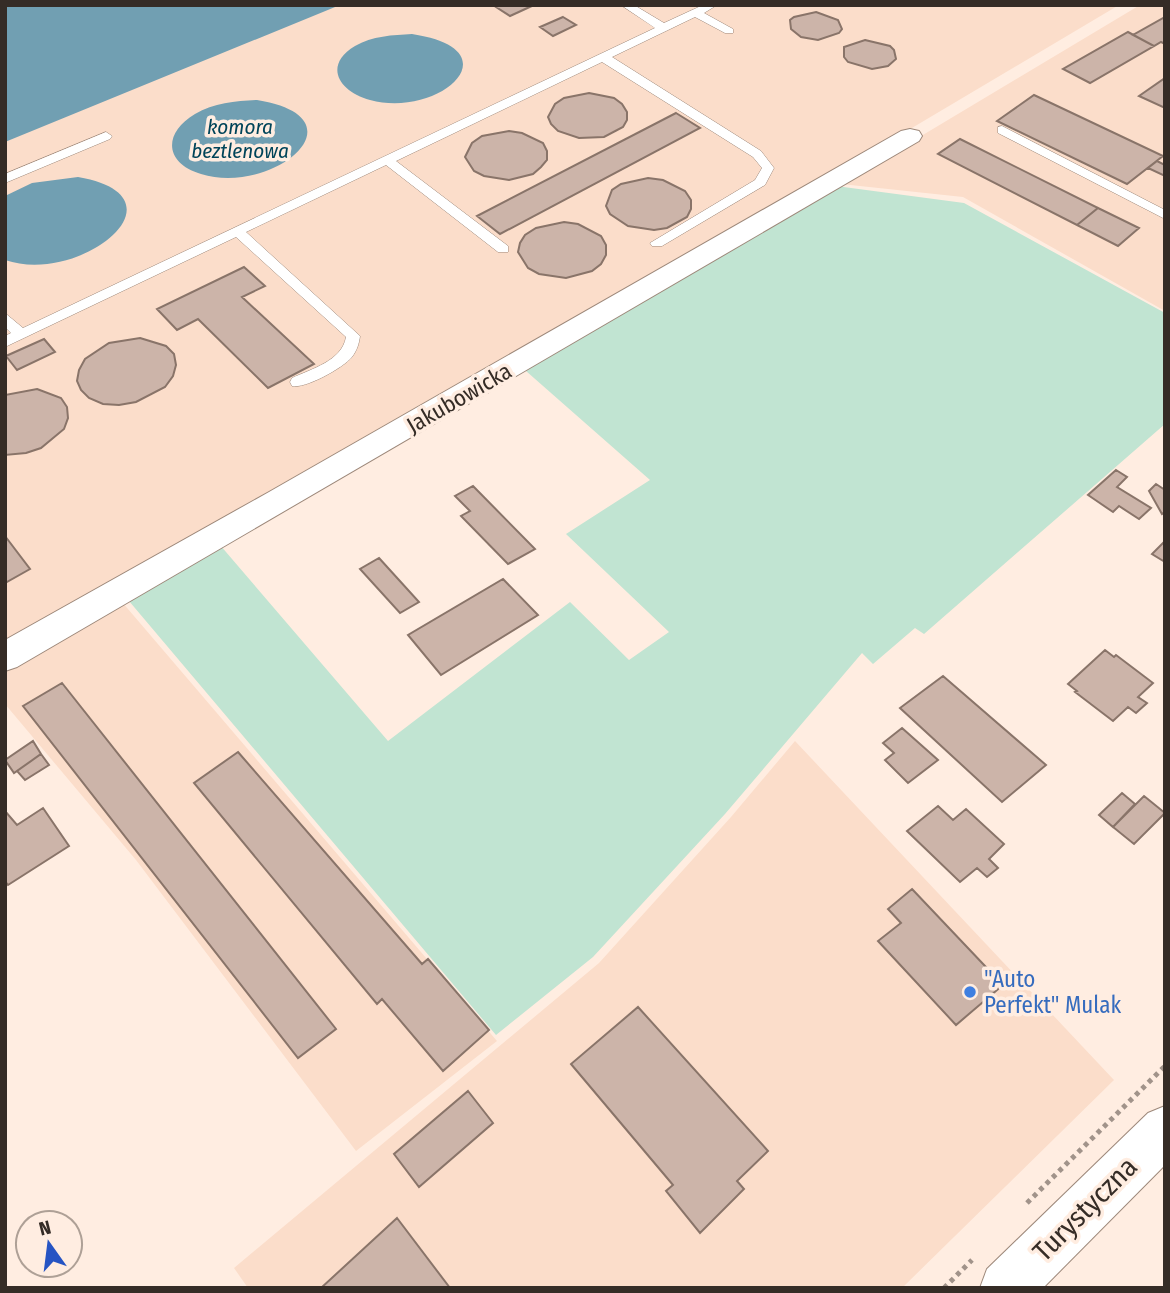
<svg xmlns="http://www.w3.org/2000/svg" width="1170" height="1293" font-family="'Fira Sans Condensed',sans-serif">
	<rect width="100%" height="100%" fill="#ffede1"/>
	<path fill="#fbddca" d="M5,5H1119L740,230L5,647Z
		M1140,5H1165V311L963,197L841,184Z
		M122,602L497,1041L356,1151L136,860L5,704V672Z
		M795,741L1114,1080L902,1288H248L234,1268L599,963L731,817Z"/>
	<path fill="#c1e4d2" d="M836,186L964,203L1165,313V424L924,634L915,628L873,664L862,653L725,814L593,957L496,1035L129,601L220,545L388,741L570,602L629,660L669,632L566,534L650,480L526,371L553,352Z"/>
	<path fill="#719fb2" d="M5,5H340L5,142Z
		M412,34C517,50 438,119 370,100C340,92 322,66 355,46C372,36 393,35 412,34Z
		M257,100C367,118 273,196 201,174C164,163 163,133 195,114C214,103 236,101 257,100Z
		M78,177C192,197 80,286 5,260V196L32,183Z"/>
	<path fill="#ccb4a9" stroke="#897469" stroke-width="2" d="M501,5H534L510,16L496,7Z
		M816,12L838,20L842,29L839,33L818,40L801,37L791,29L790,20L794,17Z
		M563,17L576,25L553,36L540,27Z
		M1165,17V44L1161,42L1154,46L1133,35Z
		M1128,32L1154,46L1090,83L1063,69Z
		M865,40L890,46L894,50L896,59L888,66L872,69L848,62L844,57V47Z
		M1165,78V108L1139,96Z
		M589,93L614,98L622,104L627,112V120L623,127L604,137L579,138L558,131L551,124L548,117L555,104L564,98Z
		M1034,95L1163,156L1127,184L997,121Z
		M676,113L700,128L500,234L477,216Z
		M509,131L522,133L543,143L547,151V160L541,167L533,174L509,180L484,176L474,171L465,157L472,143L482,136Z
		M960,139L1098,208L1077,225L938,154Z
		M1157,161L1165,165V176L1148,168Z
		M648,178L663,180L685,191L691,200V209L687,217L667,228L654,230L628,226L610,214L606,206L612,190L621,184Z
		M1098,208L1139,228L1118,246L1077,225Z
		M564,222L578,224L601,236L606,245V255L601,264L592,271L566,278L539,274L528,268L518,252L520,243L525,235L536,228Z
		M244,267L265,286L242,297L314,364L268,388L198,319L177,330L157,309Z
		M140,338L166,346L174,354L176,365L173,376L165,387L136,402L119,405L103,404L89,398L81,390L77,381L79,370L85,359L109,343Z
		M44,339L55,352L17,370L6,356Z
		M37,389L61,398L67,407L68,418L64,429L41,448L26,453L5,455V395Z
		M1116,470L1127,477L1117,487L1151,508L1139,519L1119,506L1113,512L1088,495Z
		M1156,484L1165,490V512L1162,514L1149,491Z
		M473,486L535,549L508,564L461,516L470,511L455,496Z
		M5,536L30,569L5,583Z
		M1165,541V562L1152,554Z
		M379,558L419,602L400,613L360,569Z
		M503,579L538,615L441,675L408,635Z
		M1105,650L1114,657L1116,655L1153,683L1138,697L1147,703L1136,713L1128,707L1113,721L1075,692L1077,691L1068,684Z
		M943,676L1046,765L1002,802L900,708Z
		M62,683L336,1029L298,1058L23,706Z
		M902,728L938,760L908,783L885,760L894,753L883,743Z
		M33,741L41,754L14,773L5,760Z
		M238,752L422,964L428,959L489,1030L443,1071L382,999L377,1004L194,783Z
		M41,754L49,765L25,780L17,771Z
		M1122,793L1135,804L1113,827L1099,815Z
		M1144,796L1165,813L1134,844L1113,827Z
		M938,806L953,820L966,809L1004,844L989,859L998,868L987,877L977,868L960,882L907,831Z
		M43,808L69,846L8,885L5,881V811L17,825Z
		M912,889L1003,985L956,1025L878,941L901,923L888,909Z
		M638,1007L768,1151L737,1181L744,1189L700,1233L666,1191L673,1185L571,1064Z
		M468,1091L493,1123L419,1187L394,1154Z
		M397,1218L450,1288H321Z"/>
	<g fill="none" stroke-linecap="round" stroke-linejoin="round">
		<defs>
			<path id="service" d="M621,5H634L664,23L703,5H717L704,13L733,29V33H725L695,17L612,57L761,151L774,168L765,185L662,246H652L650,243L755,180L762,168L753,157L602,62L396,161L508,246V252H498L386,165L246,232L360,336C359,344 357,350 352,357C343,368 305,389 292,386L290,382L292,378C311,369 342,361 346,337L236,237L5,347V336L11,333L5,327V313L23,328L655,28Z
				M1002,126L1165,210V219L998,133V127Z
				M106,132L112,136L110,139L5,183V174Z"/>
			<path id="minor" d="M910,129L919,131L922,136L919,141L17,667L5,671V640L269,492L901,131Z"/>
			<path id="secondary" d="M1165,1106V1165L1043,1288H980L987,1269L1148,1113Z"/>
		</defs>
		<use href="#service" stroke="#9d887a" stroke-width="1"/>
		<use href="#minor" stroke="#9d887a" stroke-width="2"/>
		<use href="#secondary" stroke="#9d887a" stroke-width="2"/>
		<path stroke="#a1938a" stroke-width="5" stroke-dasharray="4.5 4.5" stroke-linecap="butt" d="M1027,1203L1165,1066
			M944,1288L972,1260"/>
		<use href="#service" fill="#fff" fill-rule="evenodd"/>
		<use href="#minor" fill="#fff" fill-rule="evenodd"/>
		<use href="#secondary" fill="#fff" fill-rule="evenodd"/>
	</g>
	<circle fill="#3f7fe0" stroke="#ffede1" stroke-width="2.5" cx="970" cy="992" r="7"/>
	<g text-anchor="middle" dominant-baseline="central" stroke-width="7" stroke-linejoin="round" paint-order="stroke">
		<g font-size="21" font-style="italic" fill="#004459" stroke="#ffede1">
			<text x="240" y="127">komora<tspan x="240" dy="24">beztlenowa</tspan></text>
		</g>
		<g font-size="23" fill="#352c26" stroke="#ffede1">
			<text transform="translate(459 398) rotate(-30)">Jakubowicka</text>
		</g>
		<g font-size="23" fill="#366cbe" stroke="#ffede1" text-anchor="start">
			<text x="984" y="979">"Auto<tspan x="984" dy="26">Perfekt" Mulak</tspan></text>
		</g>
		<g font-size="28" fill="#352c26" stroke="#ffede1">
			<text transform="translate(1085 1209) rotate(-45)">Turystyczna</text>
		</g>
	</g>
	<rect width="1170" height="1293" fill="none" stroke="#352c26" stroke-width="14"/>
	<g transform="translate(49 1244) rotate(346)"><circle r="33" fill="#ffede1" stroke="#aea096" stroke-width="2"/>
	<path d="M0-5L12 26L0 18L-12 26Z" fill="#2654c3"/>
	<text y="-10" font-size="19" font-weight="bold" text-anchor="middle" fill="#352c26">N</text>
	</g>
</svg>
